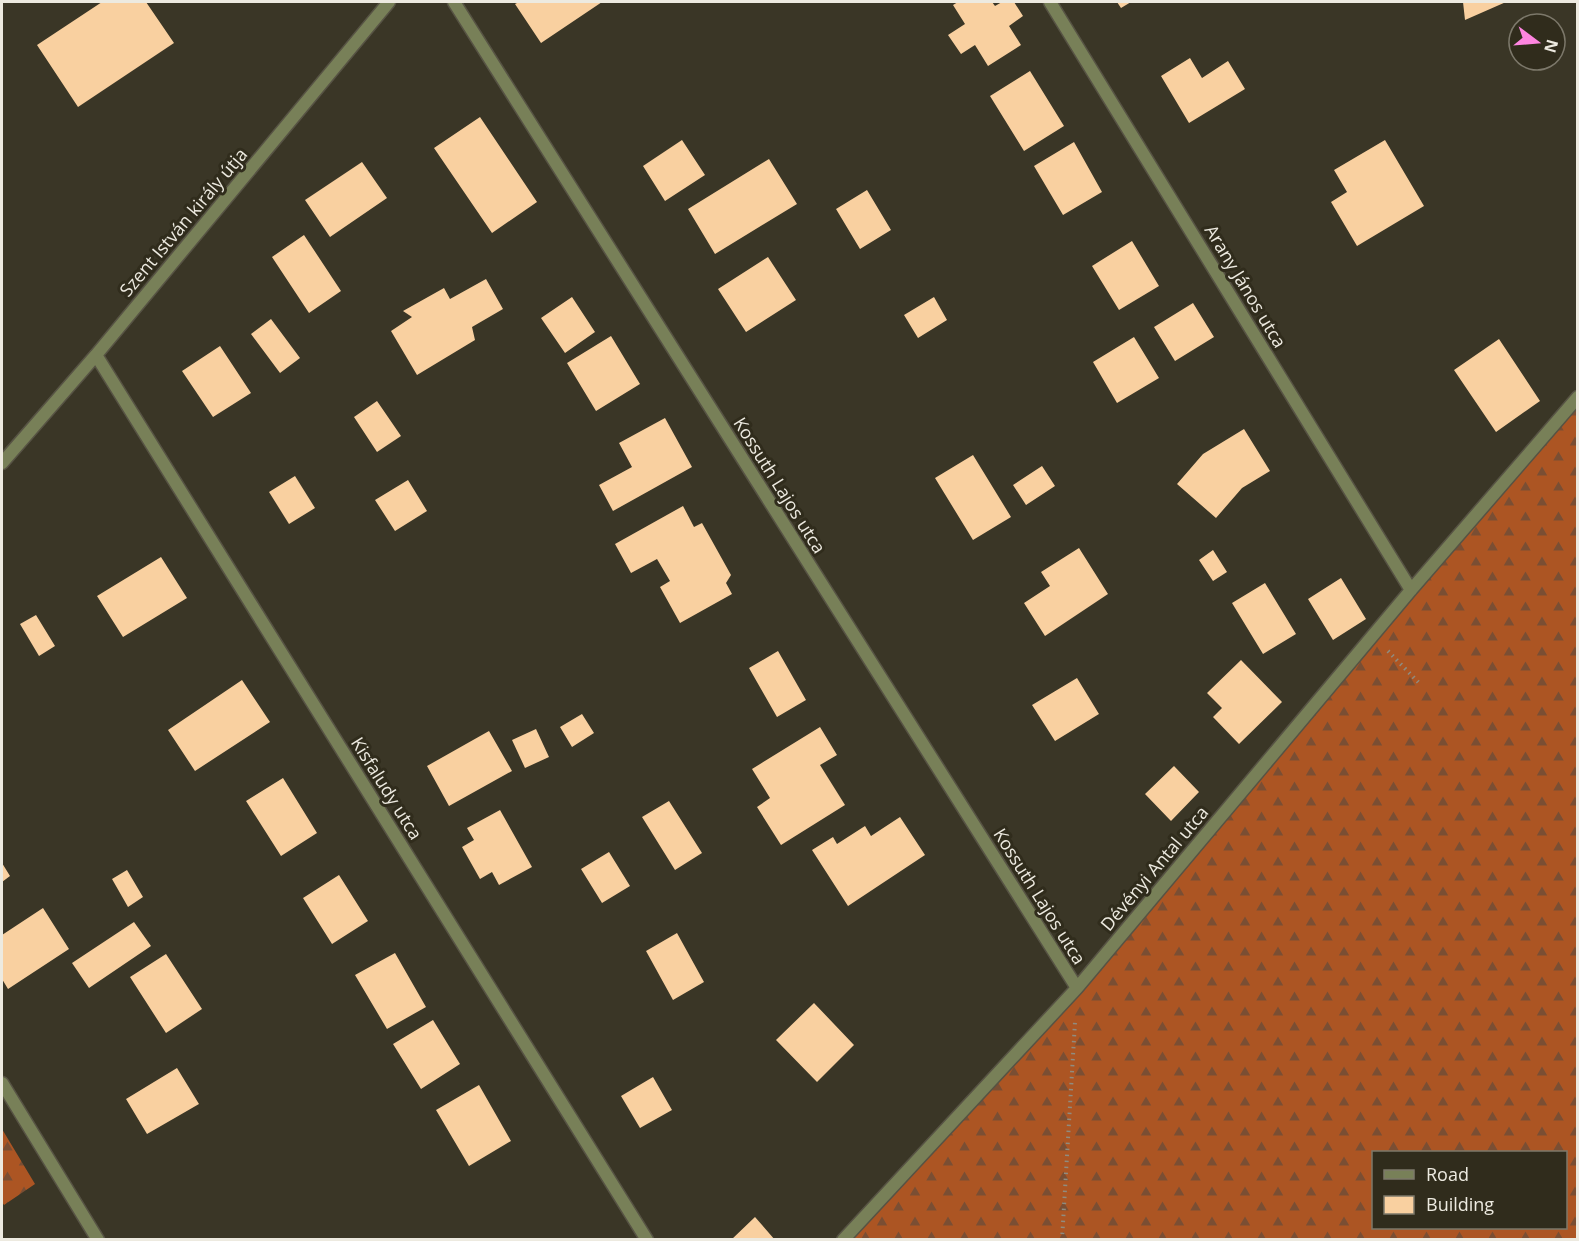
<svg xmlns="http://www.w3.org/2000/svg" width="1579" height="1241" font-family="'Open Sans',sans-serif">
	<defs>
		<pattern id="forest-firs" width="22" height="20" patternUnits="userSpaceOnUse" patternTransform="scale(1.5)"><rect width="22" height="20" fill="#ac5523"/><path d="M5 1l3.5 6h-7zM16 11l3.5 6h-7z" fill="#7a4e33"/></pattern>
	</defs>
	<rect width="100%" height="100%" fill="#3a3626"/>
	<path fill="url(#forest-firs)" fill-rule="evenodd" d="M1577,406V1239L843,1240L1077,988L1411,590ZM1374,1152H1566V1228H1374Z
		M2,1129L35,1184L4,1205L2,1202Z"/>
	<path fill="#f9d0a0" d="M102,2H146L174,43L78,107L37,45Z
		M519,2H602L541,43L515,4Z
		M958,2H992L995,6L1002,2H1014L1023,16L1009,26L1021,45L988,66L975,45L961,54L948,35L965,24L953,5Z
		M1117,2H1131L1121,8Z
		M1463,2H1506L1465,20Z
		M1190,58L1202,78L1228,61L1245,89L1189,123L1161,76Z
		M1030,71L1064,126L1024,151L990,96Z
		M480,117L537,202L492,233L434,148Z
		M682,140L705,175L665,201L643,166Z
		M1385,140L1424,206L1357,246L1331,202L1347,192L1334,170Z
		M1074,142L1102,192L1063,215L1034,166Z
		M769,159L797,204L715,254L688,209Z
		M362,162L387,198L330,237L305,200Z
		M867,190L891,230L860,249L836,209Z
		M304,235L341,291L309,313L272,257Z
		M1132,241L1159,286L1119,310L1092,266Z
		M768,257L796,300L746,332L718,289Z
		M486,279L503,309L472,327L475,340L417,375L391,331L412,317L403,311L444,288L450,299Z
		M572,297L595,332L565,353L541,318Z
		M934,297L947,320L918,338L904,315Z
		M1193,303L1214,337L1175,361L1154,327Z
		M271,319L300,358L280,373L251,334Z
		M611,336L640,384L596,411L567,363Z
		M1134,337L1159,378L1117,403L1093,362Z
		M1499,339L1540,401L1496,432L1454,370Z
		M220,346L251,393L213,417L182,371Z
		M377,401L401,436L377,452L354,417Z
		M665,418L692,467L613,511L599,485L632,467L619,443Z
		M1244,429L1270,471L1242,488L1216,518L1177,484L1203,454Z
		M973,455L1011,517L973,540L935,478Z
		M1042,466L1055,486L1026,505L1013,485Z
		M295,476L315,508L289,524L269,492Z
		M408,480L427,511L395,531L375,500Z
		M683,506L694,527L702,523L731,575L726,583L732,594L680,623L660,587L670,581L657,559L631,573L615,544Z
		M1079,548L1108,594L1045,636L1024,603L1050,586L1041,572Z
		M1213,550L1227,572L1213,581L1199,560Z
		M161,557L187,598L123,637L97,596Z
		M1341,578L1366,619L1333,640L1308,599Z
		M1265,583L1296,634L1263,654L1232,603Z
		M36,615L55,646L39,656L20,624Z
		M778,651L806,700L777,717L749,668Z
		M1241,660L1282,702L1239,744L1213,717L1222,708L1207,693Z
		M1077,678L1099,714L1055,741L1032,705Z
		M242,680L270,722L195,771L168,730Z
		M582,714L594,733L572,747L560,727Z
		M820,727L837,755L820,765L845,805L781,845L757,807L770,798L752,769Z
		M536,729L549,757L525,768L512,740Z
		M489,731L512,771L449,806L427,766Z
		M1174,766L1199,792L1171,821L1145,794Z
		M283,778L317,833L281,856L246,801Z
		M669,801L702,853L675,870L642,817Z
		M500,810L532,867L499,885L492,872L480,879L462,847L474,840L467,828Z
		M900,817L925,855L848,906L812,850L833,837L837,844L865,826L871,836Z
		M609,852L630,886L602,903L581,869Z
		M2,863L10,876L2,882Z
		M127,870L143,897L128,907L112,879Z
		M339,875L368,921L332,944L303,898Z
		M43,908L69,949L8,989L2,979V935Z
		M134,922L151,946L89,988L72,963Z
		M677,933L704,982L673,1000L646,951Z
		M395,953L426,1007L387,1029L355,975Z
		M166,954L202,1009L166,1033L130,977Z
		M814,1003L854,1045L817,1082L776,1040Z
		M433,1020L460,1064L421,1089L393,1044Z
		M177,1068L199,1104L147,1134L126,1099Z
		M653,1077L672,1110L640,1128L621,1096Z
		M479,1085L511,1141L469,1166L436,1110Z
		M755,1217L775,1240H731Z"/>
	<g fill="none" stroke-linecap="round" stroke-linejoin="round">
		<defs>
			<path id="minor" d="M454,2L1077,988
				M1050,2L1411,590
				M96,355L647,1240
				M2,463L96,355L389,2
				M2,1083L98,1240
				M843,1240L1077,988L1411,590L1578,397"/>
		</defs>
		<use href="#minor" stroke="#575344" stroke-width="15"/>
		<path stroke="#908c7f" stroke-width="4" stroke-dasharray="1.5 4.5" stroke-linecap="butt" d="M1388,651L1420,684
			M1062,1240L1075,1022"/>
		<use href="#minor" stroke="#788058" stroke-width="12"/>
	</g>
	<g text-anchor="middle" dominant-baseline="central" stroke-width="6" stroke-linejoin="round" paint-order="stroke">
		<g font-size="18" fill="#edeae0" stroke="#302c1c">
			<text transform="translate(183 222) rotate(-50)">Szent István király útja</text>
			<text transform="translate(1246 286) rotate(59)">Arany János utca</text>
			<text transform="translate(780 485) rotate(58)">Kossuth Lajos utca</text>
			<text transform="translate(387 788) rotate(58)">Kisfaludy utca</text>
			<text transform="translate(1154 868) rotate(-50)">Dévényi Antal utca</text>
			<text transform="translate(1040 896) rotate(58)">Kossuth Lajos utca</text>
		</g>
	</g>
	<rect width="1579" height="1241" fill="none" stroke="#edeae0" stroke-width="6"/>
	<rect x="1372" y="1151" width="195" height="78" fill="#302c1c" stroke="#7c786a" stroke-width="1.5"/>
	<rect x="1384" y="1170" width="30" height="9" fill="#788058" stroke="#7c786a" stroke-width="1.5"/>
	<text x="1426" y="1181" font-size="18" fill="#edeae0">Road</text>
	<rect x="1384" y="1196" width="30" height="18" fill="#f9d0a0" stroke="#7c786a" stroke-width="1.5"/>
	<text x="1426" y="1211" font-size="18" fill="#edeae0">Building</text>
	<g transform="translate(1537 42) rotate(106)"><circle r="28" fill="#302c1c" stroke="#7c786a" stroke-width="1.5"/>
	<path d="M0-4.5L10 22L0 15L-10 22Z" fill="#fe85e0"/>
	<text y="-9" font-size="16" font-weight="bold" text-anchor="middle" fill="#edeae0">N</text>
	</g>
</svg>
